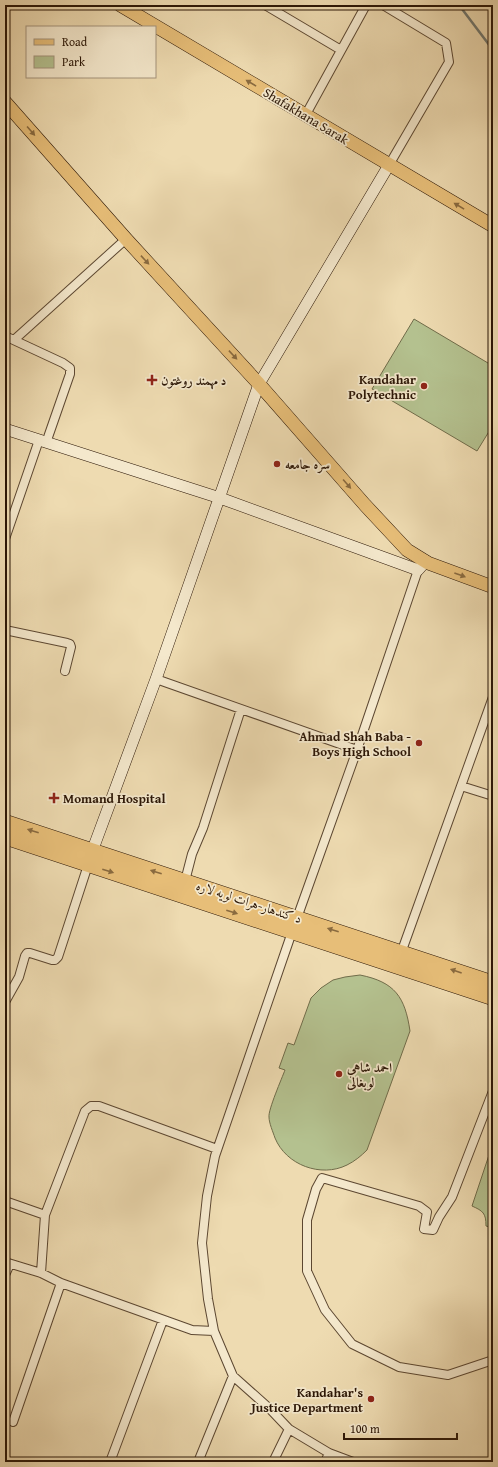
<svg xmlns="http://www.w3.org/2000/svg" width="498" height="1467" font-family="'Gentium Book Plus',Amiri,serif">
	<rect width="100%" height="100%" fill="#eedbb1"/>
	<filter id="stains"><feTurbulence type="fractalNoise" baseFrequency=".005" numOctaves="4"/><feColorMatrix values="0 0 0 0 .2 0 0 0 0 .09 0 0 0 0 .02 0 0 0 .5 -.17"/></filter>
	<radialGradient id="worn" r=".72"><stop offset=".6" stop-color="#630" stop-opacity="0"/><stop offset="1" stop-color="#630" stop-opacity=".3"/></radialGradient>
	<path fill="#b4c18f" stroke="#706c4a" d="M414,319L493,366V425L477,451L372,389Z
		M360,975C395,982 405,997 410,1031L367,1150C361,1156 355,1161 347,1165C321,1178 286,1165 275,1138C273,1132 269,1123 269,1117C268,1110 282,1078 285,1070L279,1068L288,1043L294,1045L311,998L321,988L333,980L345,977Z
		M493,1143V1228L486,1226C486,1213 483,1211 472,1206Z"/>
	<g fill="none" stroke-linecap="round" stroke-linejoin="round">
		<path stroke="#707870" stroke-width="2.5" d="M459,5L493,50"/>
		<defs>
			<path id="street" d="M265,5L341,50
				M383,5L446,43L449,62L389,165
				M305,116L366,5
				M5,336L63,363L70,368V374L46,443
				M14,340L126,239
				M5,539L39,440
				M5,630L67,643L70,644L71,647L65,671
				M156,679L357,750
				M461,786L493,796
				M185,881L192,854L203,828L241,709
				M400,956L493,697
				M5,1002L19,977L25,956L27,953H30L52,960H55L58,957L88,865
				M493,1091L452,1197L439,1217L433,1230L424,1229L427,1212L419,1206L322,1178L316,1189L307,1220V1271L325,1310L352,1344L399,1367L448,1375L493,1360
				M5,1201L45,1215
				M5,1262L41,1273L61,1283L192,1330L214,1331
				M41,1273L45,1215L85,1111L91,1106H99L217,1149
				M5,1275L10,1264
				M13,1422L61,1283
				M110,1462L163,1320
				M198,1462L233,1376
				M273,1462L289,1429
				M325,1462L329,1453
				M353,1462L329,1453L289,1429L270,1409L233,1376L214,1331L208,1299L202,1243L207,1196L215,1156L292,932L357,750L418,570"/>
			<path id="secondary" d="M5,429L220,498L418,570L426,561
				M90,857L156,679L259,384L389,165"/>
			<path id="primary" d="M120,5L493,226
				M5,102L126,239L259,384L365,505L407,550L428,563L493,587"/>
			<path id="highway" d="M5,822L493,983
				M5,837L493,998"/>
		</defs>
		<use href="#street" stroke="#5c4731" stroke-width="10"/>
		<use href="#secondary" stroke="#2b1606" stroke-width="12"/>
		<use href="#primary" stroke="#2b1606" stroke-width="14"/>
		<use href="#highway" stroke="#2b1606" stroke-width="16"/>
		<use href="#street" stroke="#f4e8cc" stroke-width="8"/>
		<use href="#secondary" stroke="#f4e8cc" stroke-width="11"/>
		<use href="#primary" stroke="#e7be78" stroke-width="13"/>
		<use href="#highway" stroke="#e7be78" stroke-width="15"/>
	</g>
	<defs><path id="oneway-solid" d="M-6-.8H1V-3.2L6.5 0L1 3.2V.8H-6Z"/></defs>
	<g fill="#896a3f">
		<use href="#oneway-solid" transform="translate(251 83) rotate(-149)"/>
		<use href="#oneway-solid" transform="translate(31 131) rotate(49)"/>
		<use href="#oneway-solid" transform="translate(459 206) rotate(-149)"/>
		<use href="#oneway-solid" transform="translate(145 260) rotate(47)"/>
		<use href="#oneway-solid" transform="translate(233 355) rotate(47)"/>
		<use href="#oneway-solid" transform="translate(347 484) rotate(49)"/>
		<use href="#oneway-solid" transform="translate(460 575) rotate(20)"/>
		<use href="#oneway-solid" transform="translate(33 831) rotate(-162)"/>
		<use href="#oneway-solid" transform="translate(108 871) rotate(18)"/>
		<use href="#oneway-solid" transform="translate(156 872) rotate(-162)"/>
		<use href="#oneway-solid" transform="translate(232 912) rotate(18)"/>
		<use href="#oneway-solid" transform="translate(333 930) rotate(-162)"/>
		<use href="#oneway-solid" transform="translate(456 971) rotate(-161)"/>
	</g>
	<g fill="#8f2418" stroke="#f4e8cc" stroke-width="1.5">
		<path d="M150 374h4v4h4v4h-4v4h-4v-4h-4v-4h4z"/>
		<circle cx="424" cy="386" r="4"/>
		<circle cx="277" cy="464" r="4"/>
		<circle cx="419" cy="743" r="4"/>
		<path d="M52 792h4v4h4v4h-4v4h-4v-4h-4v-4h4z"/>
		<circle cx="339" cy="1074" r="4"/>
		<circle cx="371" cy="1399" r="4"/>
	</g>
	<g text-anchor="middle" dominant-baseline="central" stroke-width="3.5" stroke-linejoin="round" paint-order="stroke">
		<g font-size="13" fill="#2b1606" stroke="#f4e8cc">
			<text transform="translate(306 116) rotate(31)">Shafakhana Sarak</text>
			<text transform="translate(249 902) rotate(18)">د کندهار-هرات لويه لاره</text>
		</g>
		<g font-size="13" font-weight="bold" fill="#2b1606" stroke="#f4e8cc" text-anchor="start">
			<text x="416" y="379" text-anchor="end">Kandahar<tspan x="416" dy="15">Polytechnic</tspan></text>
			<text x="161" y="380">د مهمند روغتون</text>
			<text x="285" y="464">سره جامعه</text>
			<text x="411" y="736" text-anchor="end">Ahmad Shah Baba -<tspan x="411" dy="15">Boys High School</tspan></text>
			<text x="63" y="798">Momand Hospital</text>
			<text x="347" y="1067">احمد شاهي<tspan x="347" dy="15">لوبغالی</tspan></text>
			<text x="363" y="1392" text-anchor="end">Kandahar's<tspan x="363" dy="15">Justice Department</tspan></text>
		</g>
	</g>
	<rect width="498" height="1467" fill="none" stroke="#eedbb1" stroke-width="20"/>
	<rect x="6" y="6" width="486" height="1455" fill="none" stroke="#2b1606" stroke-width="2"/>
	<rect x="10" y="10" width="478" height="1447" fill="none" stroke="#2b1606"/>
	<rect x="26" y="26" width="130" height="52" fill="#f4e8cc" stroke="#a4947d"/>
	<rect x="34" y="39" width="20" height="6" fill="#e7be78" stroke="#a4947d"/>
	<text x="62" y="46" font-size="12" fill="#2b1606">Road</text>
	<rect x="34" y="56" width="20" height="12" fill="#b4c18f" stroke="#a4947d"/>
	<text x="62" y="66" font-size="12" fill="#2b1606">Park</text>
	<path d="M344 1433v6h113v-6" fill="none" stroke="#2b1606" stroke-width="2"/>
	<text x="350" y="1433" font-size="12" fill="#2b1606" stroke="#f4e8cc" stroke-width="3" paint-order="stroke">100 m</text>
	<rect width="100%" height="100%" filter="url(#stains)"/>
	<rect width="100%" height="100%" fill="url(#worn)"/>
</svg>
